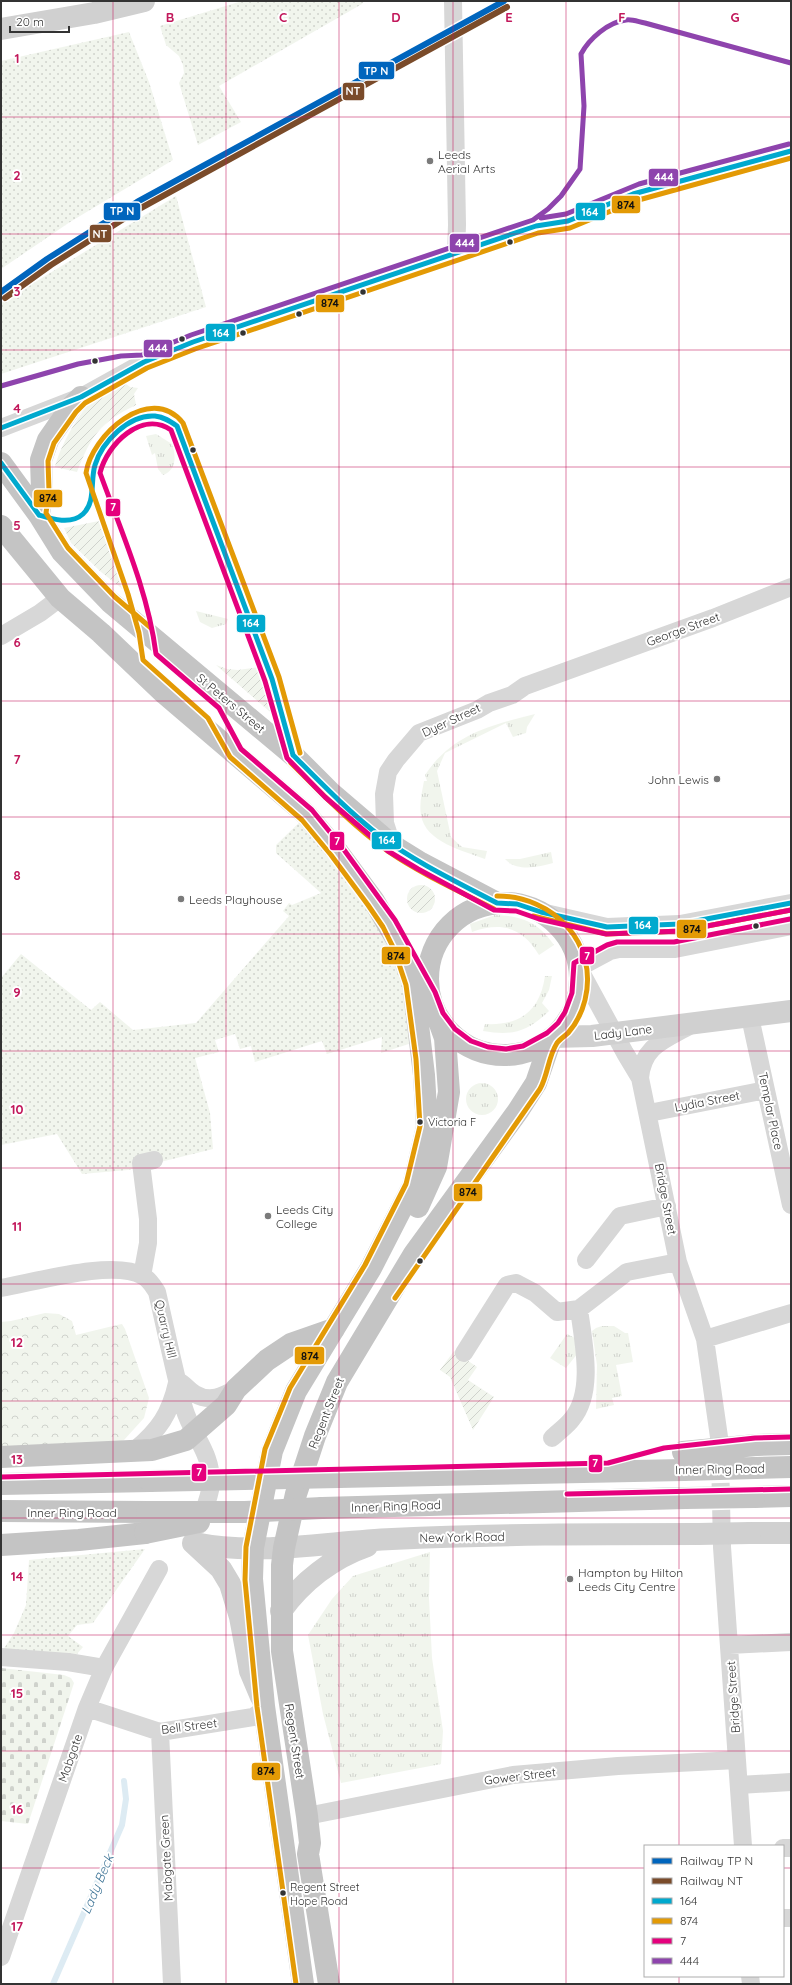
<svg xmlns="http://www.w3.org/2000/svg" width="792" height="1985" font-family="Quicksand,sans-serif">
	<defs>
		<pattern id="grass-tufts" width="24" height="20" patternUnits="userSpaceOnUse"><rect width="24" height="20" fill="#f1f5ed"/><path d="M3 7l-1-3M5 7V3M7 7l1-3M15 17l-1-3M17 17v-4M19 17l1-3" fill="none" stroke="#cfd2cc"/></pattern>
		<pattern id="forest-crowns" width="20" height="18" patternUnits="userSpaceOnUse"><rect width="20" height="18" fill="#f1f5ed"/><path d="M2 6a3 3 0 1 1 6 0M12 15a3 3 0 1 1 6 0" fill="none" stroke="#cfd2cc"/></pattern>
		<pattern id="cemetery-stones" width="16" height="16" patternUnits="userSpaceOnUse"><rect width="16" height="16" fill="#f1f5ed"/><path d="M2 7V4a2 2 0 0 1 4 0v3zM10 15v-3a2 2 0 0 1 4 0v3z" fill="#cfd2cc"/></pattern>
		<pattern id="park-dots" width="8" height="8" patternUnits="userSpaceOnUse"><rect width="8" height="8" fill="#f1f5ed"/><path d="M2 2h.1M6 6h.1" fill="none" stroke="#cfd2cc" stroke-width="1.8" stroke-linecap="round"/></pattern>
		<pattern id="garden-furrows" width="10" height="10" patternUnits="userSpaceOnUse"><rect width="10" height="10" fill="#f1f5ed"/><path d="M-1 1l2-2M0 10L10 0M9 11l2-2" fill="none" stroke="#cfd2cc"/></pattern>
	</defs>
	<rect width="100%" height="100%" fill="#fff"/>
	<path fill="url(#grass-tufts)" d="M156,434L172,444C176,455 177,470 163,475L158,469L155,453L152,455L146,436Z
		M196,611L228,619L226,624L212,628L200,622Z
		M535,714L527,727L526,733L513,737L506,723L445,753L437,771L451,837L462,847L487,851L485,859C464,851 425,842 421,815C419,804 422,792 424,781H427L425,775C452,734 491,725 535,714Z
		M551,852L553,863C539,867 516,872 505,859H520Z
		M495,915C522,916 538,922 554,945L539,955C523,928 502,921 472,932L470,924Z
		M545,976H552L549,990L542,1003L549,1011C527,1032 513,1036 483,1031L485,1024C520,1026 540,1011 545,976Z
		M466 1099a16 16 0 1 1 32 0a16 16 0 1 1-32 0Z
		M602,1326H614L625,1333H628L633,1362L616,1365L622,1396L612,1398L614,1405L596,1409L597,1365L592,1331L596,1328Z
		M567,1334L575,1338L578,1353L566,1368L550,1358Z
		M430,1552L429,1598L432,1658L443,1731L441,1764L341,1783L323,1714L308,1635L332,1599L353,1576Z"/>
	<path fill="url(#forest-crowns)" d="M45,1313L59,1314L72,1321L76,1335L117,1325L122,1324L125,1329L149,1398L144,1418L124,1440L104,1447L1,1449V1322L11,1321Z"/>
	<path fill="url(#cemetery-stones)" d="M1,1668L64,1675L71,1678L74,1683L28,1824L1,1821Z"/>
	<path fill="url(#park-dots)" d="M242,1H364L362,4L219,86L241,122L198,145L179,83L184,73L183,65L179,56L166,45L160,26Z
		M129,32L149,82L173,160L70,222L1,269V61Z
		M176,196L206,307L1,374V303Z
		M307,815L374,901L421,1040L381,1053L382,1037L327,1054L322,1041L255,1062L251,1046L240,1049L235,1034L215,1040L219,1052L195,1058L210,1113L213,1149L128,1170L82,1174L57,1134L1,1145V978L21,954L91,1010L100,1002L133,1030L196,1023L289,916L283,911L289,903L292,905L321,893L276,853V845Z
		M145,1549L93,1623L77,1625L68,1636L83,1647L77,1654L3,1650L14,1633L26,1605L29,1560Z"/>
	<path fill="url(#garden-furrows)" d="M125,383L130,387L138,388L134,394L136,405C100,422 91,436 77,472L55,467C59,449 78,413 92,402C103,394 114,389 125,383Z
		M104,520L129,594L101,572L71,543L64,528Z
		M216,665L227,669L238,670L260,667C269,676 280,705 277,718Z
		M407 899a14 14 0 1 1 28 0a14 14 0 1 1-28 0Z
		M454,1351L477,1367L468,1380L494,1397L473,1430L450,1377L440,1370Z"/>
	<g fill="none" stroke-linecap="round" stroke-linejoin="round">
		<path stroke="#ddebf3" stroke-width="6" d="M53,1984L122,1825L126,1799L124,1781"/>
		<path stroke="#d6d6d6" stroke-width="18" stroke-dasharray="18 9" stroke-linecap="butt" d="M720,1456L722,1547"/>
		<path stroke="#d7d7d7" stroke-width="18" d="M453,1L457,225L456,254
			M1,428L81,397L144,362L193,342L536,226L568,221L633,194L791,151
			M1,636L40,613L60,598
			M392,845L385,823L384,794L388,772L396,760L419,733L477,710L489,703L512,695L525,686L713,618L791,587
			M541,912L607,927L680,924L791,903
			M580,967L610,951L619,949H675L791,926
			M581,972L625,1053L640,1078L678,1262L705,1339L719,1437
			M750,1017L791,1205
			M640,1078C643,1045 665,1040 691,1025
			M649,1113L766,1090
			M586,1260L620,1216L667,1206
			M142,1276L148,1243V1219L141,1163L154,1160
			M1,1288C36,1282 113,1259 143,1276C150,1280 153,1286 157,1292C166,1331 174,1370 184,1408C192,1436 212,1452 211,1484C210,1497 203,1512 199,1525
			M705,1339L791,1313
			M464,1353L507,1285L516,1283L535,1293L557,1312L579,1309L627,1272L678,1262
			M178,1381C185,1384 188,1390 195,1394C210,1403 223,1396 236,1389
			M552,1438C558,1432 567,1426 572,1419C595,1392 583,1341 579,1309
			M135,1450C159,1430 170,1414 177,1383
			M722,1547L743,1846
			M729,1645L791,1642
			M1,1657L68,1662L104,1668
			M87,1708L160,1732L253,1717L259,1713L264,1706
			M160,1732L172,1984
			M739,1785L791,1782
			M307,1816L513,1775L618,1766L737,1760
			M783,1848H791
			M783,1918H791
			M1,1957L87,1708L104,1668L159,1569
			M750,1976L751,1984"/>
		<path stroke="#d0d0d0" stroke-width="22" d="M1,29L94,13L144,1
			M553,1037L592,1036L791,1011
			M750,1533H791
			M193,1543L221,1569L230,1584L240,1617L250,1671L261,1697
			M194,1543C259,1556 326,1542 392,1539C494,1534 596,1534 698,1534
			M281,1611C302,1582 332,1558 367,1546"/>
		<path stroke="#c4c4c4" stroke-width="22" d="M1,463L39,515L62,552L110,602L293,755L330,792L392,845L421,863L497,903
			M39,515L42,491L41,460L48,440L71,407L81,397
			M1,526L60,598L101,633L165,694L307,815L337,851L374,901L408,959
			M428 979a76 76 0 1 1 152 0a76 76 0 1 1-152 0Z
			M418,1207L436,1167L449,1092L445,1038L439,1021
			M756,1445L791,1444
			M1,1457L152,1450L186,1440L226,1405L236,1389L267,1360L291,1344L334,1329
			M755,1468L791,1467
			M339,1477L684,1470
			M1,1484L150,1481
			M754,1497L791,1496
			M322,1508L685,1498
			M1,1511L147,1512
			M1,1545L79,1540L145,1533
			M303,1984L264,1706L252,1579L253,1548L272,1451L296,1391L371,1268L413,1186L427,1127L424,1075L413,983L400,946
			M329,1984L308,1854L310,1843L307,1816L282,1651V1565L284,1548L296,1494L315,1436L337,1382L414,1254L518,1111L536,1083L551,1039"/>
		<path stroke="#d0d0d0" stroke-width="22" d="M698,1534L750,1533"/>
		<path stroke="#c4c4c4" stroke-width="22" d="M683,1452L756,1445
			M684,1470L755,1468
			M150,1481L339,1477
			M685,1498L754,1497
			M147,1512H245L322,1508
			M145,1533L199,1522"/>
		<defs>
			<path id="bus-1" d="M1,428L81,397L144,362L193,342L536,226L568,221L633,194L791,151
				M1,463L39,515
				M39,515C52,519 71,525 83,514C96,502 90,481 95,465C102,442 129,414 155,416C164,417 170,421 177,426L272,679L293,755
				M293,755C321,783 349,812 380,836C417,863 457,882 497,903
				M497,903L517,904L541,912L607,927L680,924L791,903"/>
			<path id="bus-2" d="M151,628L115,597L68,548L46,513L49,491L48,461L54,443L76,412L85,403L147,368L195,349L538,233L570,228L635,201L791,158
				M291,763C322,794 353,826 389,852C421,874 459,891 494,909
				M533,916L607,934L681,931L791,910
				M395,1298L540,1089C548,1075 548,1057 557,1043C560,1039 565,1036 568,1033C576,1024 582,1012 585,1000C599,943 553,896 497,896
				M296,1984L257,1707L245,1580L246,1547L265,1449L290,1388L365,1265L406,1184L420,1126L416,1059L406,985L394,949L383,927L368,905L331,855L302,820L230,757L208,718L143,660L139,633L128,594L86,473C91,436 150,382 183,423L279,677L300,753"/>
			<path id="bus-3" d="M790,919L674,942H617L607,945L574,963L572,993L565,1012L558,1023L547,1033L523,1046L506,1049L488,1047L471,1041L455,1029L443,1013L435,992L395,920L342,847L312,810L241,749L219,708L156,654C148,591 121,531 100,473C107,444 142,410 171,430L265,681L287,758L325,797L388,851L418,869L494,910L516,911L539,919L606,934L681,931L791,910
				M1,1477L608,1463L664,1448L755,1438L791,1437
				M567,1494L791,1489"/>
			<path id="bus-4" d="M541,218L566,214L639,184L789,144
				M1,386L78,364L121,356L142,355L191,335L533,220L548,209L561,196L580,169L584,106L581,54C589,39 608,22 626,20C632,19 639,22 645,23L791,63"/>
		</defs>
		<use href="#bus-1" stroke="#fff" stroke-width="8"/>
		<use href="#bus-2" stroke="#fff" stroke-width="8"/>
		<use href="#bus-3" stroke="#fff" stroke-width="8"/>
		<use href="#bus-4" stroke="#fff" stroke-width="8"/>
		<use href="#bus-1" stroke="#00a9ce" stroke-width="5"/>
		<use href="#bus-2" stroke="#e39a05" stroke-width="5"/>
		<use href="#bus-3" stroke="#e5007d" stroke-width="5"/>
		<use href="#bus-4" stroke="#8e44ad" stroke-width="5"/>
		<defs>
			<path id="rail-1" d="M1,292L47,259L137,202L504,1"/>
			<path id="rail-2" d="M5,298L51,265L141,208L507,7"/>
		</defs>
		<use href="#rail-1" stroke="#fff" stroke-width="9"/>
		<use href="#rail-2" stroke="#fff" stroke-width="9"/>
		<use href="#rail-1" stroke="#0065bd" stroke-width="6"/>
		<use href="#rail-2" stroke="#7a4b2a" stroke-width="6"/>
	</g>
	<path fill="none" stroke="#c2185b" stroke-width="1" stroke-opacity="0.55" d="M113,1V1984M226,1V1984M339,1V1984M453,1V1984M566,1V1984M679,1V1846M1,117H791M1,234H791M1,350H791M1,467H791M1,584H791M1,701H791M1,817H791M1,934H791M1,1051H791M1,1168H791M1,1284H791M1,1401H791M1,1518H791M1,1635H791M1,1751H791M1,1868H645M783,1868H791M679,1976V1984"/>
	<g fill="#7a7a7a" stroke="#fff" stroke-width="1.5">
		<circle cx="430" cy="161" r="4"/>
		<circle cx="717" cy="779" r="4"/>
		<circle cx="181" cy="899" r="4"/>
		<circle cx="268" cy="1216" r="4"/>
		<circle cx="570" cy="1579" r="4"/>
	</g>
	<g fill="#333" stroke="#fff" stroke-width="1.5">
		<circle cx="510" cy="242" r="3.5"/>
		<circle cx="363" cy="292" r="3.5"/>
		<circle cx="299" cy="314" r="3.5"/>
		<circle cx="243" cy="333" r="3.5"/>
		<circle cx="182" cy="339" r="3.5"/>
		<circle cx="95" cy="361" r="3.5"/>
		<circle cx="193" cy="450" r="3.5"/>
		<circle cx="756" cy="926" r="3.5"/>
		<circle cx="420" cy="1122" r="3.5"/>
		<circle cx="420" cy="1261" r="3.5"/>
		<circle cx="283" cy="1893" r="3.5"/>
	</g>
	<g text-anchor="middle" dominant-baseline="central" stroke-width="4" stroke-linejoin="round" paint-order="stroke">
		<g font-size="11" fill="#333" stroke="#fff" text-anchor="start">
			<text x="428" y="1122">Victoria F</text>
			<text x="290" y="1887">Regent Street<tspan x="290" dy="14">Hope Road</tspan></text>
		</g>
		<g font-size="12" fill="#333" stroke="#fff" text-anchor="start">
			<text x="438" y="154">Leeds<tspan x="438" dy="14">Aerial Arts</tspan></text>
			<text x="709" y="779" text-anchor="end">John Lewis</text>
			<text x="189" y="899">Leeds Playhouse</text>
			<text x="276" y="1209">Leeds City<tspan x="276" dy="14">College</tspan></text>
			<text x="578" y="1572">Hampton by Hilton<tspan x="578" dy="14">Leeds City Centre</tspan></text>
		</g>
		<g font-size="12" fill="#333" stroke="#fff">
			<text transform="translate(683 629) rotate(-20)">George Street</text>
			<text transform="translate(231 703) rotate(40)">St Peters Street</text>
			<text transform="translate(451 720) rotate(-25)">Dyer Street</text>
			<text transform="translate(623 1032) rotate(-7)">Lady Lane</text>
			<text transform="translate(707 1101) rotate(-11)">Lydia Street</text>
			<text transform="translate(771 1111) rotate(78)">Templar Place</text>
			<text transform="translate(666 1199) rotate(79)">Bridge Street</text>
			<text transform="translate(166 1329) rotate(77)">Quarry Hill</text>
			<text transform="translate(326 1413) rotate(-68)">Regent Street</text>
			<text transform="translate(720 1469) rotate(-1)">Inner Ring Road</text>
			<text transform="translate(396 1506) rotate(-2)">Inner Ring Road</text>
			<text x="72" y="1512">Inner Ring Road</text>
			<text transform="translate(462 1537) rotate(-1)">New York Road</text>
			<text transform="translate(733 1697) rotate(-94)">Bridge Street</text>
			<text transform="translate(189 1726) rotate(-7)">Bell Street</text>
			<text transform="translate(295 1741) rotate(81)">Regent Street</text>
			<text transform="translate(70 1758) rotate(-71)">Mabgate</text>
			<text transform="translate(520 1776) rotate(-7)">Gower Street</text>
			<text transform="translate(166 1858) rotate(-93)">Mabgate Green</text>
		</g>
		<g font-size="13" font-style="italic" fill="#3f7597" stroke="#fff">
			<text transform="translate(97 1884) rotate(-67)">Lady Beck</text>
		</g>
	</g>
	<g font-size="13" text-anchor="middle" font-weight="bold" fill="#c2185b" stroke="#fff" stroke-width="4" stroke-linejoin="round" paint-order="stroke">
		<text x="170" y="22">B</text>
		<text x="283" y="22">C</text>
		<text x="396" y="22">D</text>
		<text x="509" y="22">E</text>
		<text x="622" y="22">F</text>
		<text x="735" y="22">G</text>
		<text x="17" y="63">1</text>
		<text x="17" y="180">2</text>
		<text x="17" y="296">3</text>
		<text x="17" y="413">4</text>
		<text x="17" y="530">5</text>
		<text x="17" y="647">6</text>
		<text x="17" y="764">7</text>
		<text x="17" y="880">8</text>
		<text x="17" y="997">9</text>
		<text x="17" y="1114">10</text>
		<text x="17" y="1231">11</text>
		<text x="17" y="1347">12</text>
		<text x="17" y="1464">13</text>
		<text x="17" y="1581">14</text>
		<text x="17" y="1698">15</text>
		<text x="17" y="1814">16</text>
		<text x="17" y="1931">17</text>
	</g>
	<g stroke="#fff" stroke-width="1.5">
		<rect x="358" y="61" width="37" height="19" rx="4" fill="#0065bd"/>
		<rect x="342" y="82" width="23" height="19" rx="4" fill="#7a4b2a"/>
		<rect x="648" y="168" width="31" height="19" rx="4" fill="#8e44ad"/>
		<rect x="611" y="195" width="30" height="19" rx="4" fill="#e39a05"/>
		<rect x="103" y="202" width="38" height="19" rx="4" fill="#0065bd"/>
		<rect x="575" y="202" width="31" height="19" rx="4" fill="#00a9ce"/>
		<rect x="89" y="224" width="23" height="19" rx="4" fill="#7a4b2a"/>
		<rect x="449" y="233" width="31" height="20" rx="4" fill="#8e44ad"/>
		<rect x="315" y="294" width="30" height="19" rx="4" fill="#e39a05"/>
		<rect x="205" y="323" width="31" height="19" rx="4" fill="#00a9ce"/>
		<rect x="143" y="339" width="30" height="19" rx="4" fill="#8e44ad"/>
		<rect x="33" y="489" width="30" height="19" rx="4" fill="#e39a05"/>
		<rect x="105" y="498" width="16" height="19" rx="4" fill="#e5007d"/>
		<rect x="236" y="614" width="30" height="19" rx="4" fill="#00a9ce"/>
		<rect x="371" y="831" width="31" height="19" rx="4" fill="#00a9ce"/>
		<rect x="329" y="831" width="16" height="20" rx="4" fill="#e5007d"/>
		<rect x="628" y="916" width="31" height="19" rx="4" fill="#00a9ce"/>
		<rect x="676" y="919" width="31" height="20" rx="4" fill="#e39a05"/>
		<rect x="381" y="946" width="30" height="19" rx="4" fill="#e39a05"/>
		<rect x="579" y="946" width="16" height="19" rx="4" fill="#e5007d"/>
		<rect x="453" y="1183" width="30" height="19" rx="4" fill="#e39a05"/>
		<rect x="294" y="1346" width="31" height="19" rx="4" fill="#e39a05"/>
		<rect x="588" y="1454" width="15" height="19" rx="4" fill="#e5007d"/>
		<rect x="191" y="1463" width="16" height="19" rx="4" fill="#e5007d"/>
		<rect x="251" y="1762" width="30" height="19" rx="4" fill="#e39a05"/>
	</g>
	<g font-size="11" text-anchor="middle" font-weight="bold" fill="#fff">
		<text x="376" y="75">TP N</text>
		<text x="353" y="95">NT</text>
		<text x="664" y="181">444</text>
		<text x="122" y="215">TP N</text>
		<text x="590" y="216">164</text>
		<text x="100" y="238">NT</text>
		<text x="465" y="247">444</text>
		<text x="221" y="337">164</text>
		<text x="158" y="352">444</text>
		<text x="113" y="511">7</text>
		<text x="251" y="627">164</text>
		<text x="387" y="844">164</text>
		<text x="337" y="845">7</text>
		<text x="643" y="929">164</text>
		<text x="587" y="960">7</text>
		<text x="595" y="1467">7</text>
		<text x="199" y="1476">7</text>
	</g>
	<g font-size="11" text-anchor="middle" font-weight="bold" fill="#111">
		<text x="626" y="209">874</text>
		<text x="330" y="307">874</text>
		<text x="48" y="502">874</text>
		<text x="692" y="933">874</text>
		<text x="396" y="960">874</text>
		<text x="468" y="1196">874</text>
		<text x="310" y="1360">874</text>
		<text x="266" y="1775">874</text>
	</g>
	<rect width="792" height="1985" fill="none" stroke="#333333" stroke-width="4"/>
	<rect x="644" y="1845" width="140" height="132" fill="#ffffff" stroke="#adadad"/>
	<rect x="652" y="1858" width="20" height="6" fill="#0065bd" stroke="#adadad"/>
	<text x="680" y="1865" font-size="12" fill="#333333">Railway TP N</text>
	<rect x="652" y="1878" width="20" height="6" fill="#7a4b2a" stroke="#adadad"/>
	<text x="680" y="1885" font-size="12" fill="#333333">Railway NT</text>
	<rect x="652" y="1898" width="20" height="6" fill="#00a9ce" stroke="#adadad"/>
	<text x="680" y="1905" font-size="12" fill="#333333">164</text>
	<rect x="652" y="1918" width="20" height="6" fill="#e39a05" stroke="#adadad"/>
	<text x="680" y="1925" font-size="12" fill="#333333">874</text>
	<rect x="652" y="1938" width="20" height="6" fill="#e5007d" stroke="#adadad"/>
	<text x="680" y="1945" font-size="12" fill="#333333">7</text>
	<rect x="652" y="1958" width="20" height="6" fill="#8e44ad" stroke="#adadad"/>
	<text x="680" y="1965" font-size="12" fill="#333333">444</text>
	<path d="M10 26v6h59v-6" fill="none" stroke="#333333" stroke-width="2"/>
	<text x="16" y="26" font-size="12" fill="#333333" stroke="#ffffff" stroke-width="3" paint-order="stroke">20 m</text>
</svg>
